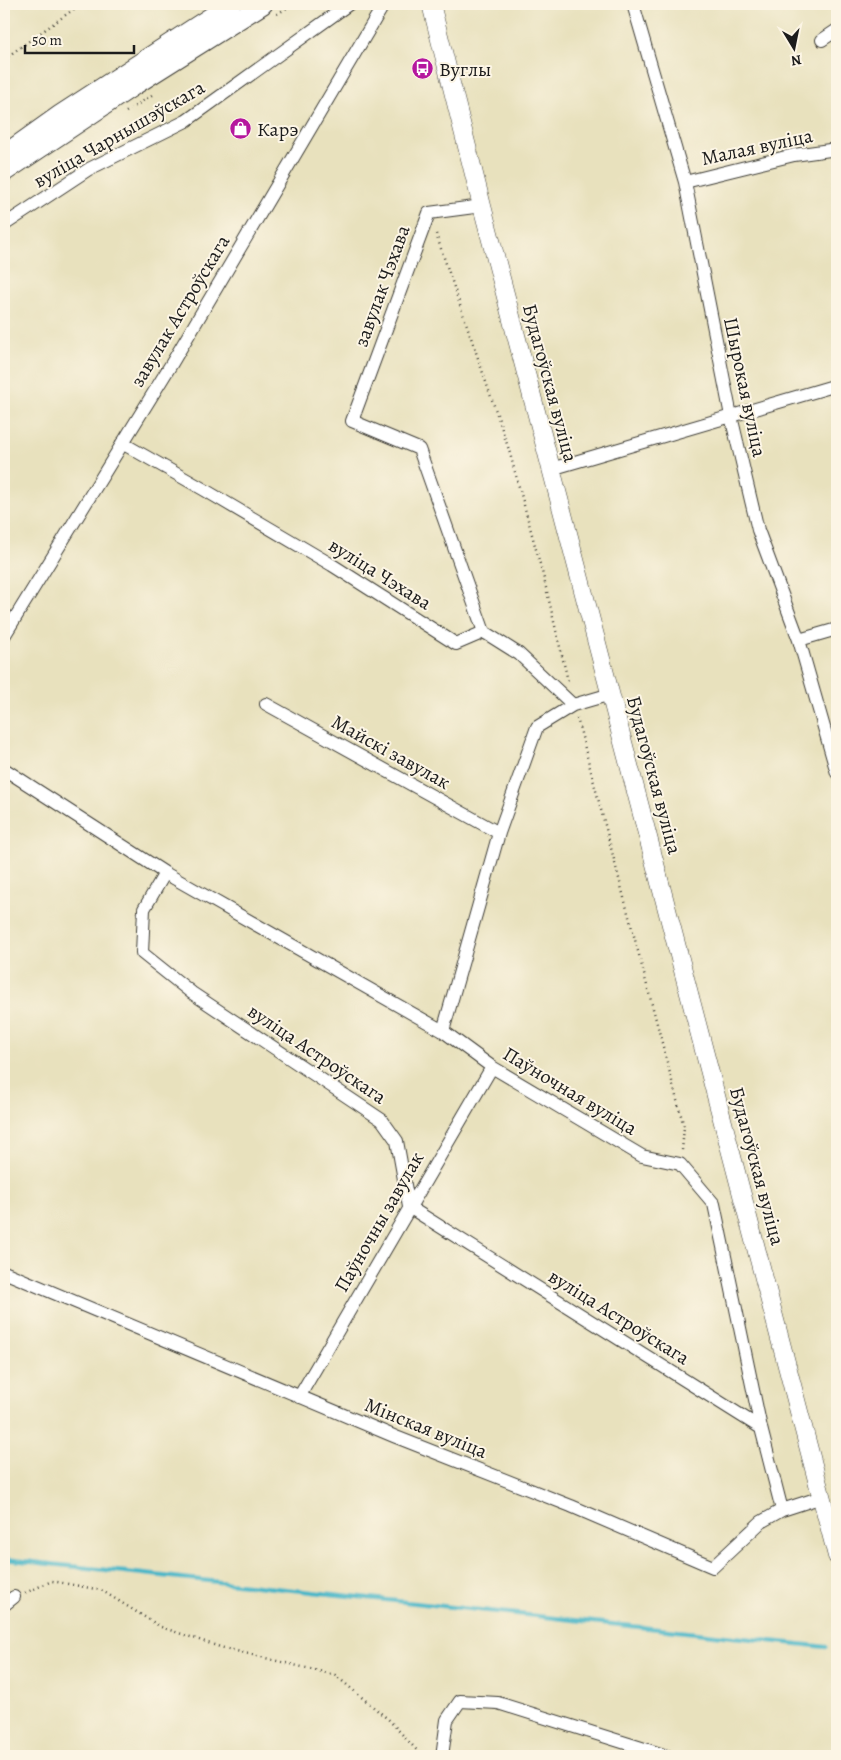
<svg xmlns="http://www.w3.org/2000/svg" width="841" height="1760" font-family="Alegreya,serif">
	<rect width="100%" height="100%" fill="#fcf5e5"/>
	<filter id="ink" filterUnits="userSpaceOnUse"><feTurbulence type="fractalNoise" baseFrequency=".02" numOctaves="2"/><feDisplacementMap in="SourceGraphic" scale="10" xChannelSelector="R" yChannelSelector="G"/><feConvolveMatrix kernelMatrix="1 2 1 2 8 2 1 2 1" color-interpolation-filters="sRGB"/></filter>
	<filter id="wash" filterUnits="userSpaceOnUse"><feTurbulence type="fractalNoise" baseFrequency=".0096" numOctaves="4" result="noise"/><feDisplacementMap in="SourceGraphic" scale="20" xChannelSelector="R" yChannelSelector="G"/><feGaussianBlur stdDeviation="1.12" result="paint"/><feColorMatrix in="noise" values="0 0 0 0 0 0 0 0 0 0 0 0 0 0 0 0 0 1.4 0 .05"/><feComposite in="paint" operator="in"/></filter>
	<g filter="url(#wash)">
		<rect width="100%" height="100%" fill="#e8e1bd"/>
		<g fill="none" stroke-linecap="round" stroke-linejoin="round">
			<path stroke="#4cb7c8" stroke-width="4.5" d="M4,1559L826,1647"/>
		</g>
	</g>
	<g filter="url(#ink)">
		<g fill="none" stroke-linecap="round" stroke-linejoin="round">
			<defs>
				<path id="street" d="M633,4L685,182L731,416L758,530L799,640L837,773
					M822,40L837,30
					M685,182L794,155L837,149
					M482,206L429,213L352,421L419,449L484,632
					M4,225L89,169L186,121L349,4
					M122,443L203,489L332,565L456,644L484,632L519,654L573,705L611,694
					M551,469L837,385
					M4,636L172,363L384,4
					M799,640L837,629
					M266,704L499,833
					M573,705L537,727L499,833L443,1031L492,1067L642,1156L680,1164L714,1204L761,1428L782,1510
					M4,769L165,873L144,909L142,953L192,993L382,1120L397,1141L409,1207L761,1428
					M165,873L443,1031
					M4,1272L396,1437L571,1506L713,1567L761,1522L782,1510L822,1497
					M299,1397L492,1067
					M4,1605L14,1597
					M442,1756L447,1720L460,1701L498,1703L667,1756"/>
				<path id="secondary" d="M431,4L482,206L837,1556"/>
				<path id="primary" d="M4,155L60,115L231,4
					M4,172L133,86L263,4"/>
			</defs>
			<use href="#street" stroke="#3b3a34" stroke-width="14"/>
			<use href="#secondary" stroke="#3b3a34" stroke-width="19"/>
			<use href="#primary" stroke="#3b3a34" stroke-width="21"/>
			<path stroke="#3b3a34" stroke-width="2.5" stroke-dasharray="1 4" stroke-linecap="butt" d="M277,14L293,4
				M4,59L81,4
				M126,112L155,93
				M436,234L509,450L543,575L568,681
				M577,718L684,1127L682,1151
				M25,1593L52,1581L101,1590L161,1627L220,1647L335,1675L389,1720L422,1756"/>
			<use href="#street" stroke="#fff" stroke-width="12"/>
			<use href="#secondary" stroke="#fff" stroke-width="18"/>
			<use href="#primary" stroke="#fff" stroke-width="19"/>
		</g>
	</g>
	<defs>
		<symbol id="bus-disc" viewBox="-11 -11 22 22"><circle r="9.5" fill="#b5179e" stroke="#fcf5e5"/><path d="M-5-6H5V4H4V6H2V4H-2V6H-4V4H-5ZM-3.5-4V0h7V-4ZM-3.5 1.2v1.5H-2V1.2ZM2 1.2v1.5H3.5V1.2Z" fill="#fff"/></symbol>
		<symbol id="shop-disc" viewBox="-11 -11 22 22"><circle r="9.5" fill="#b5179e" stroke="#fcf5e5"/><path d="M-5-2.5h2.3a2.7 3.5 0 0 1 5.4 0H5L5.5 6h-11ZM-1.5-2.5h3a1.5 2.3 0 0 0-3 0Z" fill="#fff"/></symbol>
	</defs>
	<g fill-rule="evenodd">
		<use href="#bus-disc" x="410" y="56" width="25" height="25"/>
		<use href="#shop-disc" x="228" y="116" width="25" height="25"/>
	</g>
	<g text-anchor="middle" dominant-baseline="central" stroke-width="4" stroke-linejoin="round" paint-order="stroke">
		<g font-size="20" fill="#1c1c1c" stroke="#fcf5e5" text-anchor="start">
			<text x="439" y="69">Вуглы</text>
			<text x="257" y="129">Карэ</text>
		</g>
		<g font-size="20" fill="#1c1c1c" stroke="#fcf5e5">
			<text transform="translate(119 134) rotate(-30)">вуліца Чарнышэўскага</text>
			<text transform="translate(757 147) rotate(-12)">Малая вуліца</text>
			<text transform="translate(382 286) rotate(-70)">завулак Чэхава</text>
			<text transform="translate(180 311) rotate(-59)">завулак Астроўскага</text>
			<text transform="translate(550 383) rotate(75)">Будагоўская вуліца</text>
			<text transform="translate(745 387) rotate(78)">Шырокая вуліца</text>
			<text transform="translate(380 574) rotate(32)">вуліца Чэхава</text>
			<text transform="translate(391 752) rotate(29)">Майскі завулак</text>
			<text transform="translate(654 775) rotate(75)">Будагоўская вуліца</text>
			<text transform="translate(317 1054) rotate(34)">вуліца Астроўскага</text>
			<text transform="translate(570 1091) rotate(31)">Паўночная вуліца</text>
			<text transform="translate(757 1166) rotate(75)">Будагоўская вуліца</text>
			<text transform="translate(379 1222) rotate(-60)">Паўночны завулак</text>
			<text transform="translate(619 1317) rotate(32)">вуліца Астроўскага</text>
			<text transform="translate(426 1428) rotate(22)">Мінская вуліца</text>
		</g>
	</g>
	<rect width="841" height="1760" fill="none" stroke="#fcf5e5" stroke-width="20"/>
	<g transform="translate(794 48) rotate(170)" stroke="#fcf5e5" stroke-width="4" paint-order="stroke">
	<path d="M0-4L9 19L0 12L-9 19Z" fill="#1c1c1c"/>
	<text y="-8" font-size="14" font-weight="bold" text-anchor="middle" fill="#1c1c1c">N</text>
	</g>
	<path d="M25 45v8h109v-8" fill="none" stroke="#1c1c1c" stroke-width="2.5"/>
	<text x="32" y="45" font-size="15" fill="#1c1c1c" stroke="#fcf5e5" stroke-width="4" paint-order="stroke">50 m</text>
</svg>
